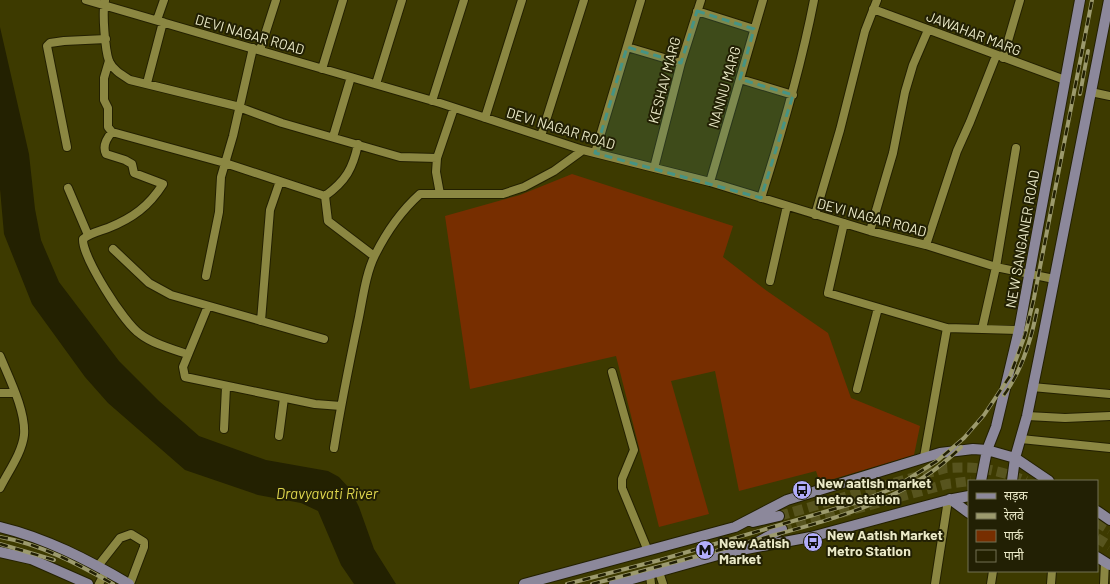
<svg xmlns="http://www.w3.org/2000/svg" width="1110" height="584" font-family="Barlow,'Noto Sans Devanagari',sans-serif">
	<rect width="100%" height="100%" fill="#3d3a00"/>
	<path fill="#772e00" d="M572,174L733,226L723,257L767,291L828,333L851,398L920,426L914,455L820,483L816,471L739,491L715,371L671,381L709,514L659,527L616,356L470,389L445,216L520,195Z"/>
	<path fill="#232101" d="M0,27L29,154L35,209L41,240L59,282L119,361L159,401L199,436L266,460L328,471L339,477L350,489L359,507L374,549L396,584H354L341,565L318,511L301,503L258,495L185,470L108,403L85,377L32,304L4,234L0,189Z"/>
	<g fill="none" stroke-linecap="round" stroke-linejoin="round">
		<path stroke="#57541e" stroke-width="10" stroke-dasharray="10 5" stroke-linecap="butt" d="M779,516L946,468C976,466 997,469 1026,481
			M1097,522L1110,530
			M782,529L947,484L971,481
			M1097,538L1110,546"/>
		<defs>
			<path id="minor" d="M86,0L440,103L583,150L710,182L870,231L926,245L996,267L1054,279
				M105,1C102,12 105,50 109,61C113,70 122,75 130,80L236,106L282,123L400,157L437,158L454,108
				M873,9L1065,80
				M697,11L754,29
				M157,20L164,0
				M627,47L681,63
				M260,50L276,0
				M1003,58L1020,0
				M109,61L104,78V100L108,108V127L112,132L225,163L325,196L328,221L374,256
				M322,69L343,0
				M740,79L793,95
				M147,83L163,22
				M376,84L402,0
				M1091,92L1110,96
				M432,101L464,0
				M485,118L522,0
				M112,132C106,139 102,146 106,154L125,160L132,164L134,173L163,184C149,206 133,218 108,228C100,231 90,233 83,239C82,257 124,323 140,334C153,344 172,349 187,354
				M541,136L584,0
				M333,137L351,77
				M67,147L47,46L50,43L64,41L106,39
				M595,153L641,0
				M437,158L436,172L440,194
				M654,168L681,63L701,0
				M710,182L763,0
				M68,188L88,235
				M325,196C346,181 353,168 358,144
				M761,198C782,132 801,67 814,0
				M815,215L840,130L865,31L877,0
				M844,223L828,293L947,328L1019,330
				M870,231L893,153L905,92L913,65L928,30
				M926,245L957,151L970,122L996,56
				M113,249L149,283L171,295L324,339
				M206,276L219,212L221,177L233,136L253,48
				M770,281L787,206
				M208,306L183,367L185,377L315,404L341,406
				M261,321L270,210L280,181
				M982,329L996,267L1016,148
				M0,356C9,378 26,411 24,435C22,453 8,472 0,488
				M612,372L634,450L622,479V488L648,551
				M1032,387L1110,394
				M857,389L878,308
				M0,393H15
				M1027,416L1065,418L1110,416
				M224,429L226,387
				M279,436L284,398
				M1021,439L1110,448
				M334,448C341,404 350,360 359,317C363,297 366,273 375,255C386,233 401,211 420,194H503L524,187L554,171L583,150
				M924,457L947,328
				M98,566L120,538L131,534L144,542V547L130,584
				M659,572L663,584
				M650,575L651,584
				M99,584L106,571
				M935,584L948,500
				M991,584L993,571
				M1051,584L1052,571
				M1104,584L1105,562"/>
			<path id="major" d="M981,481L987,450L996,427L1019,330L1080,0
				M1012,481L1015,458L1027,416L1039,357L1109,0
				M950,499L969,513
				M1097,511L1110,520
				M753,522L779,516
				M0,527C46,538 88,560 129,584
				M756,543L782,529
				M0,552L31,559L88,584
				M1097,557L1110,565
				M524,584L735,527L787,500L940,453L973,449L987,450L1015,458L1049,481
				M614,584L725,553L811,537L948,500L969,496"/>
		</defs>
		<use href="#minor" stroke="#232000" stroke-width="10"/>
		<use href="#major" stroke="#232000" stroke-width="12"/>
		<use href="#minor" stroke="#8b8742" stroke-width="8"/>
		<use href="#major" stroke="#8c889b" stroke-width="10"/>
		<defs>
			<path id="rail" d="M1080,94L1088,51
				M1004,395C1022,370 1031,341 1037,310
				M0,537C40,544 78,564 113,584
				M0,544L54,560
				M567,584L660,560L858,502L894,488L937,461L964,438L984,415L1010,376L1025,335L1034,298L1092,0
				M592,584C643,571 694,557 745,543C820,522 904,505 961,447"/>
		</defs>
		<use href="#rail" stroke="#9c9a6d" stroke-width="4"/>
		<use href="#rail" stroke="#222004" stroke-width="2.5" stroke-dasharray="8" stroke-linecap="butt"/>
	</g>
	<path fill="#469384" fill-opacity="0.2" stroke="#469384" stroke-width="3" stroke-dasharray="8 5" stroke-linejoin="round" d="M697,11L754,29L740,79L793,95L761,198L595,153L627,47L681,63Z"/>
	<defs>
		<symbol id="bus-disc" viewBox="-11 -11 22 22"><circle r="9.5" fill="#b1adfa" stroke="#222004"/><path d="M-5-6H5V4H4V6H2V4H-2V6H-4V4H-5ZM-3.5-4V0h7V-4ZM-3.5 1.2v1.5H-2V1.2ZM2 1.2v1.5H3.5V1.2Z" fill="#111"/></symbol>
		<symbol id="metro-disc" viewBox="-11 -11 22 22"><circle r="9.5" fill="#b1adfa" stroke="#222004"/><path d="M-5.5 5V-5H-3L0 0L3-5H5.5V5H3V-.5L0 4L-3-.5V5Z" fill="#111"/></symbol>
	</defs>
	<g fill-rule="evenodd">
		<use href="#bus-disc" x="791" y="479" width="22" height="22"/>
		<use href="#bus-disc" x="802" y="531" width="22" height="22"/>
		<use href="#metro-disc" x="694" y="539" width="22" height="22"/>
	</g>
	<g text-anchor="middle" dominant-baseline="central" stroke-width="4" stroke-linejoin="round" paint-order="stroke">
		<g font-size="14" fill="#ebeac8" stroke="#222004">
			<text transform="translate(974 33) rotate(21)">JAWAHAR MARG</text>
			<text transform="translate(250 34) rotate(16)">DEVI NAGAR ROAD</text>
			<text transform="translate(664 80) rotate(-75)">KESHAV MARG</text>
			<text transform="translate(724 87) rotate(-74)">NANNU MARG</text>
			<text transform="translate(561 128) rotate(17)">DEVI NAGAR ROAD</text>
			<text transform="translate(872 217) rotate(15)">DEVI NAGAR ROAD</text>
			<text transform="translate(1022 239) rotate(-80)">NEW SANGANER ROAD</text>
		</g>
		<g font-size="14" font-weight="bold" fill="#ebeac8" stroke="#222004" text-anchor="start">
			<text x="816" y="482">New aatish market<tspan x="816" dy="16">metro station</tspan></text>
			<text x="827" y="534">New Aatish Market<tspan x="827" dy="16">Metro Station</tspan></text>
			<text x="719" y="542">New Aatish<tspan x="719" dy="16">Market</tspan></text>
		</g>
		<g font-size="15" font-style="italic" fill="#dfd64d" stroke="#222004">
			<text x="327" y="493">Dravyavati River</text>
		</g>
	</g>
	<rect x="968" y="480" width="130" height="92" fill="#222004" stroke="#727152"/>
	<rect x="976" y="493" width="20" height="6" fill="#8c889b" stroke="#727152"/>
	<text x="1004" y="500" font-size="12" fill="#ebeac8">सड़क</text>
	<rect x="976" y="513" width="20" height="6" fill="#9c9a6d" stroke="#727152"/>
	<text x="1004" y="520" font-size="12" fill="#ebeac8">रेलवे</text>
	<rect x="976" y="530" width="20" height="12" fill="#772e00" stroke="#727152"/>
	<text x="1004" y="540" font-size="12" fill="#ebeac8">पार्क</text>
	<rect x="976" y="550" width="20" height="12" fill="#232101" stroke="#727152"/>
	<text x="1004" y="560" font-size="12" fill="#ebeac8">पानी</text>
</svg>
